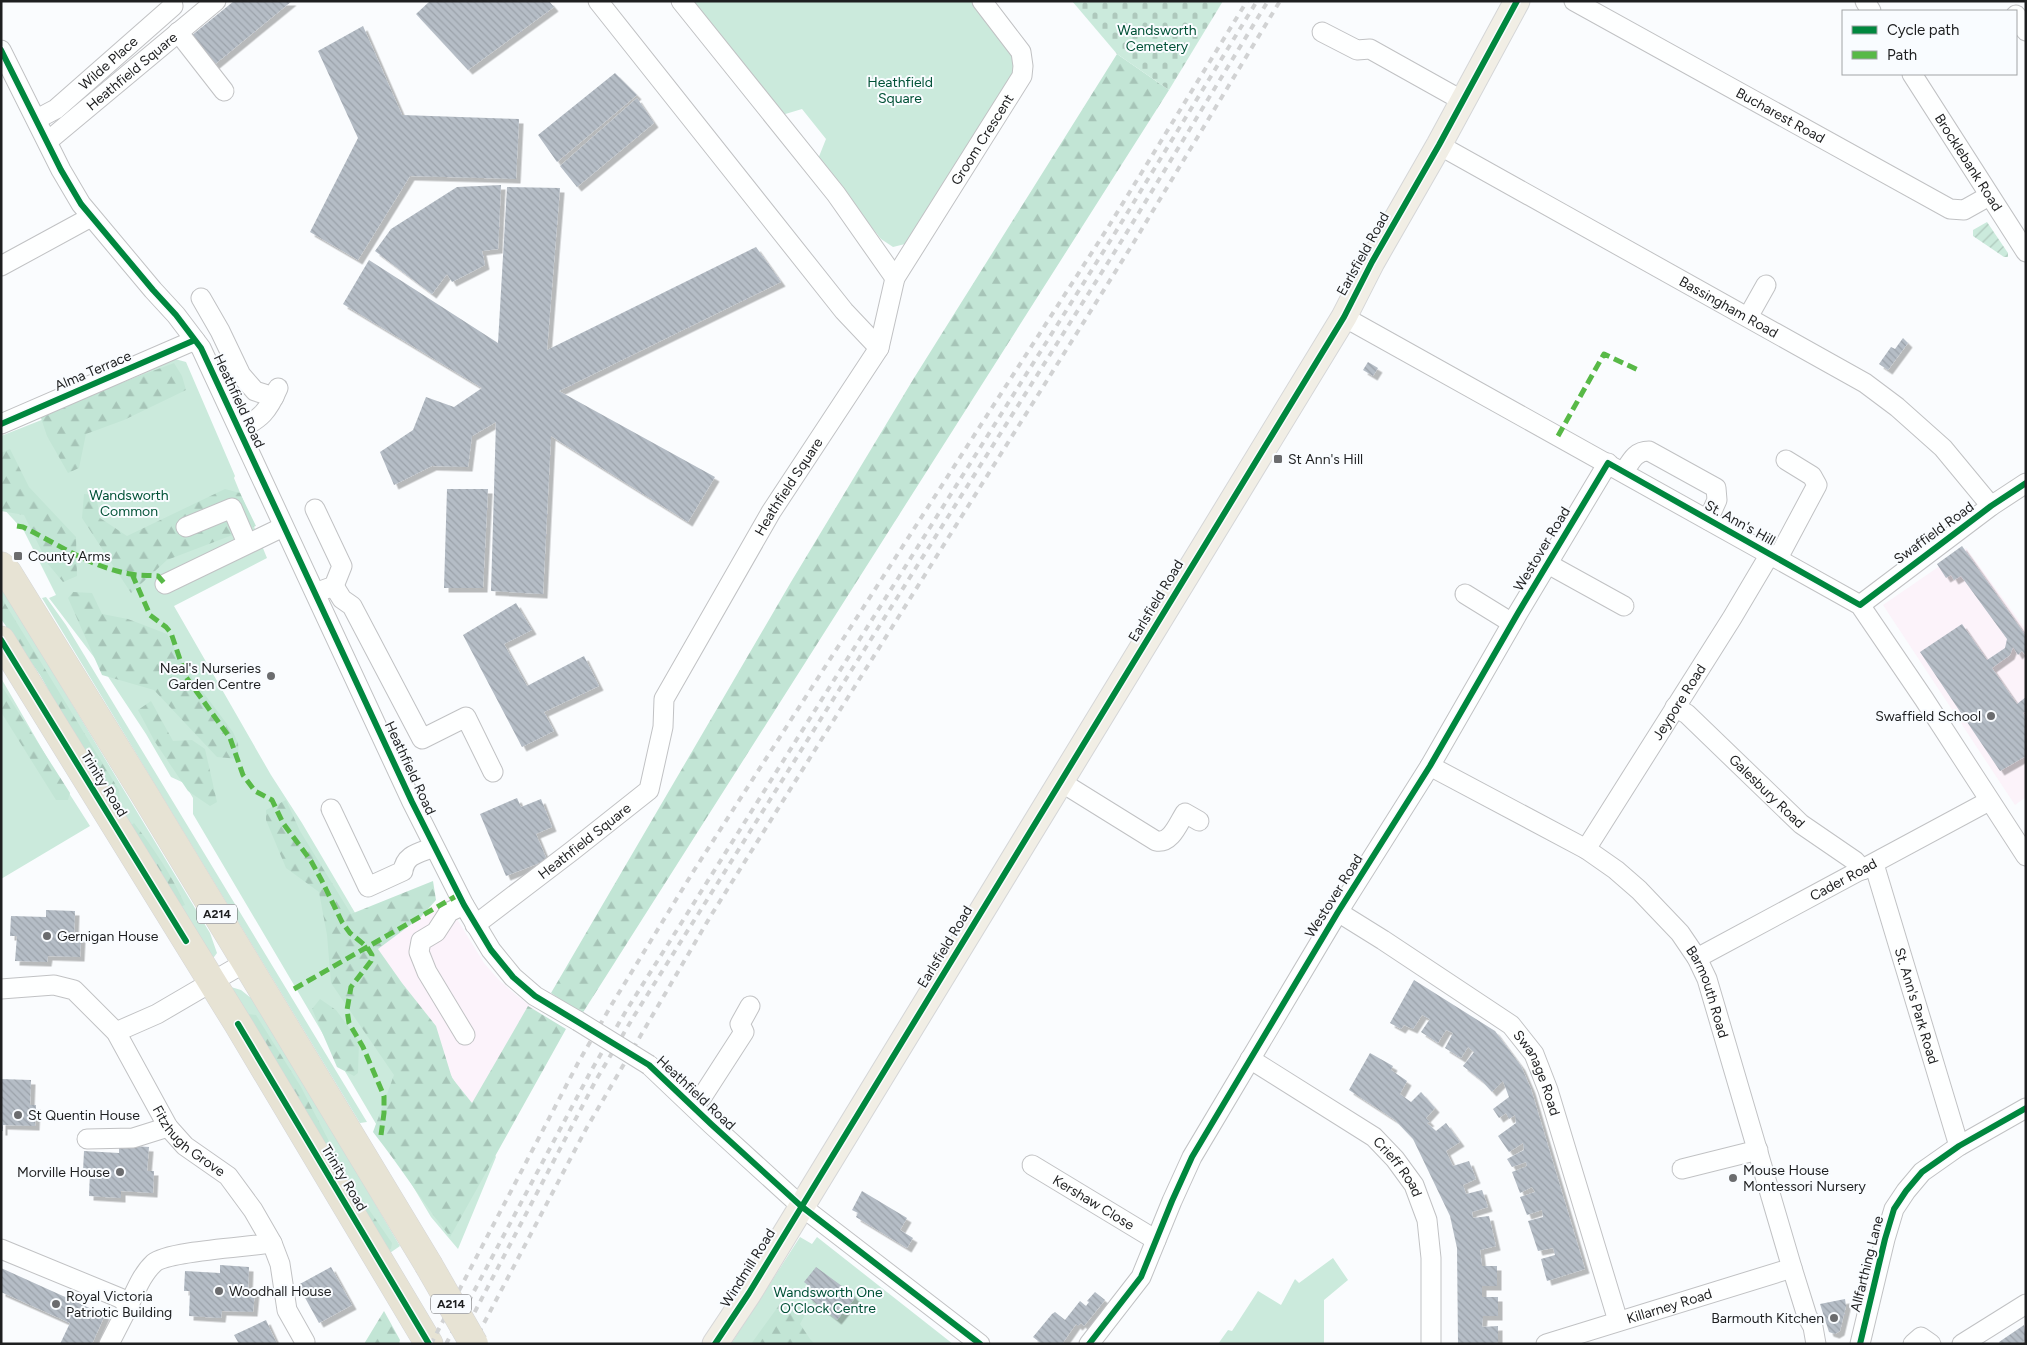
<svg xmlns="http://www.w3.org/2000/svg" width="2027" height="1345" font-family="Figtree,sans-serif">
	<defs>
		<pattern id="forest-firs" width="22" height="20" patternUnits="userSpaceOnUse" patternTransform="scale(1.25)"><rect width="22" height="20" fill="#c2e5d5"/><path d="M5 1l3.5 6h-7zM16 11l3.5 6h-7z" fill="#a6c4b7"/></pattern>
		<pattern id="cemetery-stones" width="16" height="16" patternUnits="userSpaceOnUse" patternTransform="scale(1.25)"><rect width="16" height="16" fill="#cbeadc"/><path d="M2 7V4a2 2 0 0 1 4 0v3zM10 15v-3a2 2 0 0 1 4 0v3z" fill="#aec8bc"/></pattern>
		<pattern id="garden-furrows" width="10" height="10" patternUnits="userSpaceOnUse" patternTransform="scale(1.25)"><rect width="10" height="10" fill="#cbeadc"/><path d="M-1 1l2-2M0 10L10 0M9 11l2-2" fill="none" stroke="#aec8bc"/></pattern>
		<pattern id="building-back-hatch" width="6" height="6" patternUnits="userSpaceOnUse" patternTransform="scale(1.25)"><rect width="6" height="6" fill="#b5bdc6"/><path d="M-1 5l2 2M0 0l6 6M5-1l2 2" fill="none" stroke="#9ba2aa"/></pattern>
		<filter id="shadow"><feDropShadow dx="4.5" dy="4.5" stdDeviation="0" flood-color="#0004"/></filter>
	</defs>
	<rect width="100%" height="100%" fill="#fafcfe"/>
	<path fill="#fcf3fb" d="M447,898L457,919L484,963L499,980L516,995L549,1020L485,1133L371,941Z"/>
	<path fill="#fcf3fa" d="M1966,548L2026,630V797L2015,805L1883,605Z"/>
	<path fill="#cbeadc" d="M691,1H973L1011,48L1016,68L1006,91L905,244L893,247L881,239L818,159L826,139L802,109L782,115Z
		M175,359L186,362L235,476L234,478L267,558L174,606L271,775L302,823L485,1133L496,1157L458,1249L431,1217L193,814V798L184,783L171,777L146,734L103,669L49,598L56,595L24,531L1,506V436L49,417Z
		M1,586L210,933L217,953L214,957H209L40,672L1,617Z
		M46,597L66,625L367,1122L360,1123L42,598Z
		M1,678L53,768L90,826L1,879Z
		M231,987L241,990L256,1002L400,1246L387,1255Z
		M800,1237L812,1244L817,1237L953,1344H731Z
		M1333,1258L1348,1280L1324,1300V1344H1218L1228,1330L1232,1331L1258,1291L1281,1305L1295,1279L1299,1283Z"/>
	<path fill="url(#forest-firs)" d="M1117,54L1169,90L582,1014L551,993L791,582L914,378Z
		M174,363L182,376L186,390L124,420L86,434L79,468L68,473L47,436L40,415L65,404Z
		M10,449L29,487L76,537L77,576L63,582L48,564L24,515L1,511V453Z
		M225,489L240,493L256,526L167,560L131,593L82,518L84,494L96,495L100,518L127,536Z
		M73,592L92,593L102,614L128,619L167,634L187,671L233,732L238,743L239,759L217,757L154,690L102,675L68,598Z
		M1,597L119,790L120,800L116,802L98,777L40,675L1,619Z
		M1,685L70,793L68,800H56L1,712Z
		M151,701L173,741L192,740L205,749L217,802L210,806L188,791L155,742L138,710Z
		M286,800L300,831L351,914L433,881L436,900L421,917L378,949L402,983L436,1026L452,1078L472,1103L528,1006L566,1029L450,1237C423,1203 400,1166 373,1132L394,1075L331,983L327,935L319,892L286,868L266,820V810Z
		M134,823C154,849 172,875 185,905L175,909L144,844L129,827Z
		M320,999L336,1010L359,1041L358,1073L354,1076L337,1067L312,1009Z
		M239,1013L256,1015L301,1087L350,1182L392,1243L391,1249L387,1250Z
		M780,1304L805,1305L806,1313L800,1324L810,1339L815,1344H751Z
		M384,1311L400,1340L399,1344H364Z"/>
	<path fill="url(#cemetery-stones)" d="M1072,1H1223L1169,90L1117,54Z"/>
	<path fill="url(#garden-furrows)" d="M1987,222L2008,253V257H2004L1973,236V230Z"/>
	<path fill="url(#building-back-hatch)" filter="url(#shadow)" d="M234,1H292L214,65L191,36Z
		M430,1H549L554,7L468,70L416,14Z
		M363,26L402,115L519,119L516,179L410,176L358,260L310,232L358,138L318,51Z
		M615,73L637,95L557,162L538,135Z
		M637,98L654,123L577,187L560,166Z
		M501,185L498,249L482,251L485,265L452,282L447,274L432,294L375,251L391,229L457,187Z
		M507,187L560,188L547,350L756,247L781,282L559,391L715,477L688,522L551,436L543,594L491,591L496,422L472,436L468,467L432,466L394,485L380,452L413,430L426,397L454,407L482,388L343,304L369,260L498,343Z
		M1903,338L1908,343L1888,370L1879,364L1891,347L1895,349Z
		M1368,362L1378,368L1373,376L1363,370Z
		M447,489H488L483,588H444Z
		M1962,546L2026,636V656L2022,651L2018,655L2013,647L2010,655L1992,668L2017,704L2026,697V711L2023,713L2026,717V756L2000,771L1920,652L1962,624L1987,660L2005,648L2007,639L1961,576L1954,580L1951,575L1946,578L1937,564Z
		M516,603L532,630L504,644L527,686L584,656L599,686L544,712L554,731L522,747L463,635Z
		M517,798L521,807L541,799L552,827L536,834L547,860L506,876L480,814Z
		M46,910L75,911L74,936H81L80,957L48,956L47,962L15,961L17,936H10L11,916L46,917Z
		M1414,980L1495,1031L1521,1066L1531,1089L1585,1269L1547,1281L1541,1259L1555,1255L1553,1248L1538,1251L1528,1221L1543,1217L1542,1210L1527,1215L1520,1197L1535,1192L1532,1187L1520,1193L1512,1172L1527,1166L1526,1162L1512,1167L1507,1159L1524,1150L1523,1143L1509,1152L1498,1136L1516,1123L1515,1115L1509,1119L1506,1113L1499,1118L1493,1109L1509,1097L1503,1081L1492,1092L1482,1081L1463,1066L1474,1052L1468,1047L1461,1058L1445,1048L1453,1033L1446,1030L1438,1043L1421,1032L1430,1019L1422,1015L1413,1029L1404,1025L1401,1029L1390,1023Z
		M1370,1053L1393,1066L1391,1070L1407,1081L1400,1094L1411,1102L1421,1092L1435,1108L1426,1118L1430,1122L1427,1123L1436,1131L1446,1123L1460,1142L1446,1151L1453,1166L1469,1161L1476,1179L1463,1185L1466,1194L1482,1190L1488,1207L1472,1212L1473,1218L1489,1216L1496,1246L1480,1250L1482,1266H1497V1286H1482V1297H1498V1316H1483L1482,1327L1498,1326V1342L1490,1344H1458L1457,1248L1450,1216L1413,1139L1395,1120L1349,1090Z
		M1,1079L31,1080L30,1105H36L35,1126L3,1125V1131H1Z
		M119,1145L149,1147L147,1171H154L153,1193L121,1191V1198L89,1196L90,1172L83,1171L84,1151L119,1153Z
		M862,1191L907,1218L900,1230L913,1238L907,1248L856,1217L858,1213L852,1210Z
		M220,1265L249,1267L248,1291H255L253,1312L222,1311L221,1318L189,1316L190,1291H184L185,1271L220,1273Z
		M331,1267L352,1305L319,1323L298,1285Z
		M816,1267L850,1292L855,1298L837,1320L808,1297L814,1290L804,1282Z
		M1,1268L105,1315L92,1344H60L70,1323L1,1292Z
		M1095,1292L1105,1300L1084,1326L1081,1323L1078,1326L1076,1324L1062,1344H1042L1033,1337L1052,1314L1055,1312L1065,1320L1080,1301L1086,1306L1089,1302L1087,1301Z
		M1845,1299L1846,1306L1840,1331L1835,1334L1829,1332L1820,1304Z
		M266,1320L277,1344H239L234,1335Z
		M2024,1325L2026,1340L2020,1344H2000L1999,1342Z"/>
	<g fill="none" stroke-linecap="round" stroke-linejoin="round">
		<defs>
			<g id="minor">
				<path d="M598,1L844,311L879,348"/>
				<path d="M681,1L836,194L895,278"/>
				<path id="s1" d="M1574,1L1950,209L1964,210L1989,196"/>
				<path d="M1865,1L1871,11"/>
				<path d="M2016,15L2026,31"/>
				<path d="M178,32L224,91"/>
				<path d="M1322,32L1357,50L1370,49L1463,101"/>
				<path d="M1,50L61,170L81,204L153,290L176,315L201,348L412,802L464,905L491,950L513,977L535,996L578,1021"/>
				<path id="s2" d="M1912,74L2026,252"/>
				<path id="s3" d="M37,119L56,109L173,6L172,1"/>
				<path id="s4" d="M48,141L216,1"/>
				<path id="s5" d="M1439,145L1865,383L1897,407L1943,448L1991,506"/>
				<path d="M1,266L91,217"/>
				<path d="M201,298L220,331L241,375L255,391L274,397"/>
				<path d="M1344,317L1860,605L1924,699L2026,856"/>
				<path d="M1748,317L1766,285"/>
				<path d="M1,424L195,340"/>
				<path d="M239,429C261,419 268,411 278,388"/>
				<path d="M1624,472C1631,461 1635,451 1649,451L1716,488L1717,500L1708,520"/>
				<path d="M315,509L342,566L334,586L323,590"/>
				<path d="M186,527L232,508L247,543"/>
				<path d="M1778,558L1817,485L1812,476L1786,460"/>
				<path d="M1548,564L1624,606"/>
				<path d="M165,584L283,527"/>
				<path d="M334,586L342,599L352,606L422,739L466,717L493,772"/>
				<path d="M1465,594L1512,623"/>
				<path d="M1860,605L1991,506L2026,483"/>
				<path id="s6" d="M1675,707L1687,714L1801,824L1855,861L1863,870"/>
				<path id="s7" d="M1430,766L1586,849L1616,870L1639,890L1680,933L1697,958L1707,979L1792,1268L1807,1316L1813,1327L1816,1344"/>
				<path d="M1061,782L1156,841C1171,844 1178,824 1185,813L1199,821"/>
				<path d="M331,809L368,887L403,871C405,854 420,853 434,847"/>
				<path id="s8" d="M1586,849L1732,618L1770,554"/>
				<path id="s9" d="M1874,864L1959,1146"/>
				<path d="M464,905L449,912L436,932L421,941L419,952L427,972L465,1035"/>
				<path id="s10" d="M1338,912L1383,940L1511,1025L1534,1054L1548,1090L1618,1321"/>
				<path id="s11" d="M475,925L572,851L649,790L663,727L664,699L771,512L879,348L895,278L1022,76L1023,66L1021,52L982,1"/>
				<path id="s12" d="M1697,958L1989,801"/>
				<path id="s13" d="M1,989L54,985L74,990L116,1032L168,1127L185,1146L228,1176L253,1210L272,1243C249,1247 168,1251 154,1263C141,1275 135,1293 127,1309"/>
				<path d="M116,1032L157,1014L246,962"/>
				<path id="s14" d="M1250,1059L1374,1137L1395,1159L1414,1185L1427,1220L1431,1258V1344"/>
				<path d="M649,1065L711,1124L801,1206L980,1344"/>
				<path d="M692,1105L702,1097L744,1032L740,1024L750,1006"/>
				<path d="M87,1139L133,1138L168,1127"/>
				<path id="s15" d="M1032,1165L1156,1240"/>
				<path d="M1682,1169L1758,1150"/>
				<path d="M272,1243L280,1264L287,1310L305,1342"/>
				<path d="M1,1249L120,1298L126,1303L127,1309L109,1344"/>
				<path d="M1089,1344L1141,1277L1172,1201L1192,1157L1338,912L1430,766L1518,613L1608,463"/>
				<path id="s16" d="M1546,1344L1792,1268"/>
				<path d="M1860,1344L1885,1239L1894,1209L1906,1191L1922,1172L1959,1146L2026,1108"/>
				<path d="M1913,1344L1921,1337L1931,1344"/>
				<path d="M1962,1344L2026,1304"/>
			</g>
			<path id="major" d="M715,1344L749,1293L1344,317L1372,262L1439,145L1517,1"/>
			<path id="highway" d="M1,566L8,573L143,792L428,1264
				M1,640L238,1024L429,1344"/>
		</defs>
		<use href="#minor" stroke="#c1c2c4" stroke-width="21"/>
		<use href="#major" stroke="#d5d6d7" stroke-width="27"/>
		<use href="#highway" stroke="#d5d6d7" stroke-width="29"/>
		<use href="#minor" stroke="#feffff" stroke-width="19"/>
		<use href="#major" stroke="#f1eee5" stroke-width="25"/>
		<use href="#highway" stroke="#e7e3d4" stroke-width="28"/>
		<path stroke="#d1d2d3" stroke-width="4" stroke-dasharray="6 6" stroke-linecap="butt" d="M431,1344L578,1063L612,1004L693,872L1107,229L1247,1
			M446,1344L591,1071L626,1011L1115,233L1257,1
			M458,1344L596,1080L634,1016L1124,237L1268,1
			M473,1344L586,1129L710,917L1134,242L1280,1"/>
		<defs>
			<path id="minor-bridge" d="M578,1021L649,1065"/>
			<path id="highway-bridge" d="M428,1264L474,1344"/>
		</defs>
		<use href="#minor-bridge" stroke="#c1c2c4" stroke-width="21" stroke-linecap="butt"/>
		<use href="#highway-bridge" stroke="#d5d6d7" stroke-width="29" stroke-linecap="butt"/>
		<use href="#minor-bridge" stroke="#feffff" stroke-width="19"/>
		<use href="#highway-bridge" stroke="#e7e3d4" stroke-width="28"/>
		<path stroke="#58b947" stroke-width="5" stroke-dasharray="10 5" stroke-linecap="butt" d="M1558,436L1604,354L1638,370
			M17,526L23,527C58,544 92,568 131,574C140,576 149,575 158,576L165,584
			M132,574L150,615L166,627L171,633L186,677L230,738L243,775L255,791L272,800L283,823L311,861L322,881L342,922L350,933L367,947L372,955L371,961L351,987L347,1010L349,1023L363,1047L384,1096V1113L381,1135
			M294,989L458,895"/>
		<defs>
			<path id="cycleway" d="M1,50L61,170L81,204L153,290L176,315L201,348L412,802L464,905L491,950L513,977L535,996L649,1065L711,1124L801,1206L980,1344
				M1,424L195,340
				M1,640L186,941
				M238,1024L429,1344
				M715,1344L749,1293L1344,317L1372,262L1439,145L1517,1
				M1089,1344L1141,1277L1172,1201L1192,1157L1338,912L1430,766L1518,613L1608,463L1860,605L1991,506L2026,483
				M1860,1344L1885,1239L1894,1209L1906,1191L1922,1172L1959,1146L2026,1108"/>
		</defs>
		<use href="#cycleway" stroke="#f9fcff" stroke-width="9"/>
		<use href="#cycleway" stroke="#00873e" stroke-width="6"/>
	</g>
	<g fill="#6b6c6e" stroke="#f9fcff" stroke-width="2">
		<rect x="1273" y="454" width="10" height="10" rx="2.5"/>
		<rect x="13" y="551" width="10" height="10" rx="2.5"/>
		<circle cx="271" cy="676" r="5"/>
		<circle cx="1991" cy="716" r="5"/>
		<circle cx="47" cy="936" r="5"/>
		<circle cx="18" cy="1115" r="5"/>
		<circle cx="120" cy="1172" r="5"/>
		<circle cx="1733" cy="1178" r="5"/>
		<circle cx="219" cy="1291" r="5"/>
		<circle cx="56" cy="1304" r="5"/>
		<circle cx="1834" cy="1318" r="5"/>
	</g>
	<g text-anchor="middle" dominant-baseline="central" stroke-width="4" stroke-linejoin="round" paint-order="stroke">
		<g fill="#f9fcff" stroke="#606163" stroke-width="1">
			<rect x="197" y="904.5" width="40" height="19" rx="4"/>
			<rect x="431" y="1294.5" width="40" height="19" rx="4"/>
		</g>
		<g font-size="12" font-weight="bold" fill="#1e1f20">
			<text x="217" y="914">A214</text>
			<text x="451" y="1304">A214</text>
		</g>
		<g font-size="14" fill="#005136" stroke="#f9fcff">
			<text x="1157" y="30">Wandsworth<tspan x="1157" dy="16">Cemetery</tspan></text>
			<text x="900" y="82">Heathfield<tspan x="900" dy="16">Square</tspan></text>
			<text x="129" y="495">Wandsworth<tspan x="129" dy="16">Common</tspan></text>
			<text x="828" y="1292">Wandsworth One<tspan x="828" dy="16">O'Clock Centre</tspan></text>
		</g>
		<g font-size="14" fill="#1e1f20" stroke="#f9fcff">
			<text stroke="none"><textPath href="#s3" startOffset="91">Wilde Place</textPath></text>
			<text stroke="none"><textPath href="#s4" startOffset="109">Heathfield Square</textPath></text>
			<text stroke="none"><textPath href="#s1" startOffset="236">Bucharest Road</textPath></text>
			<text stroke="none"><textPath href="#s11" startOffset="960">Groom Crescent</textPath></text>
			<text stroke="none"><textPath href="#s2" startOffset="105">Brocklebank Road</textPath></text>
			<text transform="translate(1363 254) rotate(-61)">Earlsfield Road</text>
			<text stroke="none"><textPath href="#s5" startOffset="332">Bassingham Road</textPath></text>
			<text transform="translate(93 371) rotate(-23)">Alma Terrace</text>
			<text transform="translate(239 401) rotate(65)">Heathfield Road</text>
			<text stroke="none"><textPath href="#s11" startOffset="559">Heathfield Square</textPath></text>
			<text transform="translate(1740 523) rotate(29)">St. Ann's Hill</text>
			<text transform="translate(1934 533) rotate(-36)">Swaffield Road</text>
			<text transform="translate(1542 549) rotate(-59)">Westover Road</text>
			<text transform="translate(1156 601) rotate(-59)">Earlsfield Road</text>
			<text stroke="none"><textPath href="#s8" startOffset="174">Jeypore Road</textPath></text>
			<text transform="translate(410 768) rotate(65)">Heathfield Road</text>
			<text transform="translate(104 784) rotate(58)">Trinity Road</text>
			<text stroke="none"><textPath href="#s6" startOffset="125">Galesbury Road</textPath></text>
			<text stroke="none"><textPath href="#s11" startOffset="138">Heathfield Square</textPath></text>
			<text stroke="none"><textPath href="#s12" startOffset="166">Cader Road</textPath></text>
			<text transform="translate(1334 896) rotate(-58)">Westover Road</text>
			<text transform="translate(945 947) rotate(-59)">Earlsfield Road</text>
			<text stroke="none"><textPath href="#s7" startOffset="369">Barmouth Road</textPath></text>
			<text stroke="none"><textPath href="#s9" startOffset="148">St. Ann's Park Road</textPath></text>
			<text stroke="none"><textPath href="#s10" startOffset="262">Swanage Road</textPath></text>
			<text transform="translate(696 1093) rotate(43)">Heathfield Road</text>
			<text stroke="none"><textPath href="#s13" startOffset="266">Fitzhugh Grove</textPath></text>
			<text stroke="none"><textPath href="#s14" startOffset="185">Crieff Road</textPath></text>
			<text transform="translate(344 1178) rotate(59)">Trinity Road</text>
			<text stroke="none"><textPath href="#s15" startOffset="72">Kershaw Close</textPath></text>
			<text transform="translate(1867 1264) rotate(-76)">Allfarthing Lane</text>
			<text transform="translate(748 1268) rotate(-58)">Windmill Road</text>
			<text stroke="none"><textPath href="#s16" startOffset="129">Killarney Road</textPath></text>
		</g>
		<g font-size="14" fill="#1e1f20" stroke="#f9fcff" text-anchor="start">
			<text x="1288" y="459">St Ann's Hill</text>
			<text x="28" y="556">County Arms</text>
			<text x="261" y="668" text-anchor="end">Neal's Nurseries<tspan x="261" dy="16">Garden Centre</tspan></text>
			<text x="1981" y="716" text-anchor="end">Swaffield School</text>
			<text x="57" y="936">Gernigan House</text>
			<text x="28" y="1115">St Quentin House</text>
			<text x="1743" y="1170">Mouse House<tspan x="1743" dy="16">Montessori Nursery</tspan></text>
			<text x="110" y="1172" text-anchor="end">Morville House</text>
			<text x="229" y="1291">Woodhall House</text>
			<text x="66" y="1296">Royal Victoria<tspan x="66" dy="16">Patriotic Building</tspan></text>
			<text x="1824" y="1318" text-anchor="end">Barmouth Kitchen</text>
		</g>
	</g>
	<rect width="2027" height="1345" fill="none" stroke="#1e1f20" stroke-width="5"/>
	<rect x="1842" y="10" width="175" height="65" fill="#f9fcff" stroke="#a1a4a6"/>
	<rect x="1852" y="26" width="25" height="8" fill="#00873e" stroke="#a1a4a6"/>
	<text x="1887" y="35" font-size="15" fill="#1e1f20">Cycle path</text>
	<rect x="1852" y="51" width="25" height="8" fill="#58b947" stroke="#a1a4a6"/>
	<text x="1887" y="60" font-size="15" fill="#1e1f20">Path</text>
</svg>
